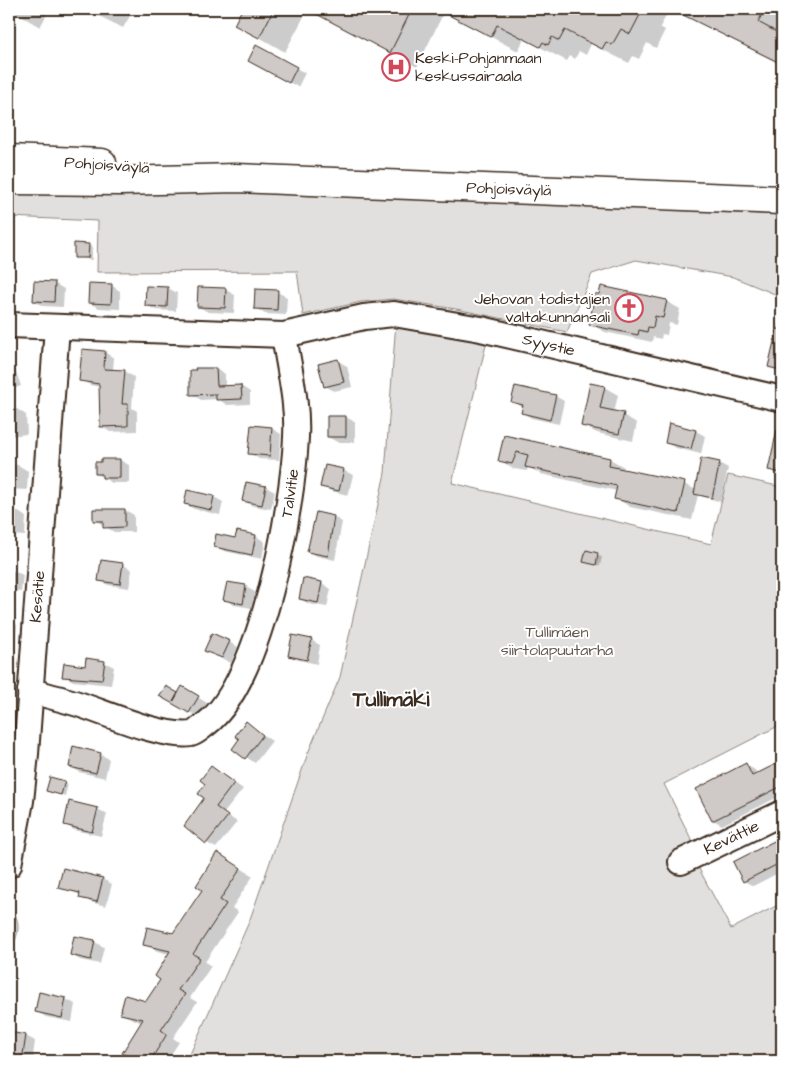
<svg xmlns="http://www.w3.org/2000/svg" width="791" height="1070" font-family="'Architects Daughter',sans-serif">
	<rect width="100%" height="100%" fill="#fff"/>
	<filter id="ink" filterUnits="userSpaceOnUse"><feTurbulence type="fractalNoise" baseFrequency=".02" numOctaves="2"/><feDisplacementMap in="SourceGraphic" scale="10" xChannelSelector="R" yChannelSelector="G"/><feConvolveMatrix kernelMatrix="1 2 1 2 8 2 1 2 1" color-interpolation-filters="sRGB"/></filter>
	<g filter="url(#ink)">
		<path fill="#e2e0de" stroke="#8e857e" d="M194,187L782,215V297L733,277L636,260L592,274L567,332L456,309L393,299L361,302L303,315L297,271L97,272L98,221L9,217V188Z
			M396,321L487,341L452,483L711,544L728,475L782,487V724L664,784L695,847L697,865L731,929L782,903V1061H187L249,922L308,753L340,677L385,473Z
			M9,906C22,920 20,936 9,950Z"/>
		<path fill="#0003" d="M9,9H50L40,27Z
			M85,9H134L123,28Z
			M244,9H353L365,15L368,9H670L660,27L665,30L656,48L647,43L639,59L633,56L629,63L591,44L586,55L579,51L575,59L570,56L567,61L524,39L518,51L444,12L417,67L308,9L285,52L236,24Z
			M673,9H782V65L693,20Z
			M258,66L296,68L305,73L298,87Z
			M88,245L92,247V260L75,257Z
			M54,283L64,289L63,307L43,306L34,301Z
			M111,285L120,291V309L99,308L89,303Z
			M168,288L177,293L176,311L155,310L146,305Z
			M226,290L235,295L234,313L208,312L199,307Z
			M277,292L287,297L286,315L265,314L255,308Z
			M666,301L680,309L677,325L669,323L667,335L662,334L661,339L653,337L652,342L605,332L591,324Z
			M782,311V372L770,366Z
			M104,352L114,358L113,371H124L134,377L132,408L137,411V431L110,432L101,426L100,387L90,385L81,380Z
			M338,361L347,366L352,387L334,391L325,386Z
			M9,363L14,366L21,386L9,390Z
			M216,369L225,374V387L241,386L250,392V404L227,405L218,399L201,400L192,394Z
			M604,387L618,395L614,413L623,415L637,423L633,441L597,433L582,425Z
			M555,396L564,401L559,424L531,418L522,412L523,407L513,402Z
			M17,409L26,415L27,434L9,436V410Z
			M346,417L355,422V442H337L328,437Z
			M271,428L281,434L279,460L259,459L250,453Z
			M696,431L705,436L701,454L676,448L666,443Z
			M505,437L610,459L624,467L623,470L684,484L696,490L719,463L728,468L721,502L698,495L692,520L630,507L616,498L617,491L541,474L528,467L527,471L514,469L500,460Z
			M773,453L782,455V477L769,469Z
			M120,460L129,465V483H112L97,474Z
			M9,465H18L28,471L27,490L9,489Z
			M343,470L353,475L348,495L331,491L322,486Z
			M266,487L275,492L271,509L253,506L244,501Z
			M214,497L223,502L220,515L194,509L185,504Z
			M125,510L134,515V532H114L95,520Z
			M9,511H17L26,517L25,536L9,535Z
			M317,514L334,517L342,522L335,560L317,556L309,552Z
			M238,532L256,536L265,542L262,559L224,551L215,546L236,540Z
			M587,552L602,557L600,566L584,562Z
			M122,564L132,570L129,588L108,585L99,580Z
			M9,569L23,575L21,592L9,590Z
			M304,580L322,583L331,589L327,607L309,604L300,599Z
			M246,587L255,592L252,608L234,605L225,599Z
			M9,620L17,625L15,644L9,643Z
			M311,640L320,645L317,664L299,660L289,655Z
			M229,642L238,647L231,663L205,650Z
			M104,662L114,667L111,685L73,681L64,676Z
			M166,688L179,695L191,693L207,703L198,717L161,696Z
			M246,723L272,741L255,763L246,757L241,739Z
			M100,754L109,759L105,778L79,772L70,766Z
			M782,762V795L722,825L713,820L746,765L755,770L757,775Z
			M212,767L243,789L224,813L237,822L216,848L207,843L206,798Z
			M64,782L68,784L65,796L48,790Z
			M97,809L107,814L101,836L74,830L65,824Z
			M782,838V871L753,886L744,881L735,862Z
			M230,861L253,876L232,908L238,912L205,962L211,966L190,998L197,1002L173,1038L179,1042L167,1061H127L142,1023L122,1014L147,1002L162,979L169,954L157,951L144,944L174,935Z
			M102,879L112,884L106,906L90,902L81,895L59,887Z
			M75,937L95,942L104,947L100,964L80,960L71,955Z
			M40,994L66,999L75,1004L72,1022L46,1017L37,1012Z
			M10,1033L26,1036L35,1041L33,1056L39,1061H9Z"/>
		<path fill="#cfcac7" stroke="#3b2a1e" d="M242,9H274L259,38L234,25Z
			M307,9H412L390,53Z
			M437,9H643L630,34L621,29L612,45L606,42L602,49L565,30L559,41L552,37L548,45L543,42L540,47L497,25L491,37Z
			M671,9H765L758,22L782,35V64Z
			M256,45L297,67L289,83L248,61Z
			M74,243L89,244L88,258H74Z
			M34,281L55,282L54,302L33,301Z
			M89,283L112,284L111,304L88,303Z
			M146,286L168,287L167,307L145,306Z
			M601,286L667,300L663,318L655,316L653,328L648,327L647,332L639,330L638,335L589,325L595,294H599Z
			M198,287L226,288L225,308L197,307Z
			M255,289L278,290L277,310L254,309Z
			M777,329H782L780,370L768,367Z
			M82,349L105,351L104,369L125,370L122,404H128V426L100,427L99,384L79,381Z
			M338,359L344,382L324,387L318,364Z
			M195,368H216L217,386L241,385L242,399L216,400V394L190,395V370H196Z
			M590,383L605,386L600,408L624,413L619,434L581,426Z
			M515,386L556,395L550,420L521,413L523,405L511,402Z
			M327,416H346V437H327Z
			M669,423L696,430L691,449L665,443Z
			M251,425L272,427L270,456L248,454Z
			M777,430H782V473L768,470Z
			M504,435L610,458L609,466L685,482L678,513L614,499L617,486L525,467L528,455L517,452L512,464L498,461Z
			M701,458L720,462L712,498L694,494Z
			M101,459H120V478H102V474H95V462H101Z
			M325,465L344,469L339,491L320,487Z
			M246,482L266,486L262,505L242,501Z
			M187,490L214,496L211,510L184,504Z
			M93,509H125V527L103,528V521H93Z
			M316,512L334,516L328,556L307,552Z
			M237,531L256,535L252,555L214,547L216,534L235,538Z
			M586,550L598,553L596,565L583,562Z
			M101,560L123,563L120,584L98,581Z
			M303,578L322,582L318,603L299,599Z
			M227,582L246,585L243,604L223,600Z
			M212,633L230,641L222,658L204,651Z
			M292,635L312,639L307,660L288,656Z
			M86,658L105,661L102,680L62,677L64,663L85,666Z
			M166,686L178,693L173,702L182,686L199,696L189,713L159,696Z
			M246,721L263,735L245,759L232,749L239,739L235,736Z
			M73,746L101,753L96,773L69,767Z
			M782,761V786L712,821L696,789L746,763L752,776Z
			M211,766L234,783L216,807L228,816L206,844L184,826L204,798L198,794L205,784L200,780Z
			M50,777L65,781L61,795L46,791Z
			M69,801L98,808L92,832L64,825Z
			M782,837V862L743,882L733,862Z
			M217,852L241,868L220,900L226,904L193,954L200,958L178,990L185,994L161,1030L167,1034L150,1061H126L129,1057L122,1053L143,1019L120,1014L125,995L146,1001L160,980L155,976L170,951L143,945L147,927L173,933L202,890L196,886Z
			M63,868L103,878L97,902L79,898L80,893L58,888Z
			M74,936L95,940L91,960L70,955Z
			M39,992L66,998L62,1018L35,1012Z
			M9,1032L26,1035L22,1061H9Z"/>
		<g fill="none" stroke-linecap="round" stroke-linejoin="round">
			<defs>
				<g id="minor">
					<path id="s1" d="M9,325L284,335L364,317L394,314L481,329L782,399"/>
					<path id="s2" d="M30,691C46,695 62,699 78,704C106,713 162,738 191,734C196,733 202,727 206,724C262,682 293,505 296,437C298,403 289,369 284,335"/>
					<path id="s3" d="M681,862L782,813"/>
					<path id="s4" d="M9,865L21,801L26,754L57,327"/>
				</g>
				<g id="major">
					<path d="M9,159L102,163"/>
					<path id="s5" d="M9,180L120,181L236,178L782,200"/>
				</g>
			</defs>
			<use href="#minor" stroke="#3b2a1e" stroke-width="28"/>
			<use href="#major" stroke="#3b2a1e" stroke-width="31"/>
			<use href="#minor" stroke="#fff" stroke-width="24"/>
			<use href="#major" stroke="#fff" stroke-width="28"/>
		</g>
	</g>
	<defs>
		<symbol id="hospital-ring" viewBox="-11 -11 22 22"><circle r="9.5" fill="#fff" stroke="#d1495b" stroke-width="1.5"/><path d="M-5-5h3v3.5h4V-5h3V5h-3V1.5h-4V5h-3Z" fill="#d1495b"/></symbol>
		<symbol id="church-ring" viewBox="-11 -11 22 22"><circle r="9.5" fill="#fff" stroke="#d1495b" stroke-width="1.5"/><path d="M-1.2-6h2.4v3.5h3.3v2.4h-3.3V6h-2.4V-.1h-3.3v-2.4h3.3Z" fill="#d1495b"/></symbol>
	</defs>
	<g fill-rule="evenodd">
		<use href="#hospital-ring" x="380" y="51" width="32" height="32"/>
		<use href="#church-ring" x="613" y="292" width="32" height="32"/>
	</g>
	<g text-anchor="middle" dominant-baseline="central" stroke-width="4" stroke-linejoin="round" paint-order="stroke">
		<g font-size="16" fill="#3b2a1e" stroke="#fff" text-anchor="start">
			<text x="415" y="58">Keski-Pohjanmaan<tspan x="415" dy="18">keskussairaala</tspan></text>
			<text x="610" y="299" text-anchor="end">Jehovan todistajien<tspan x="610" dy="18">valtakunnansali</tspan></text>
		</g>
		<g font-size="16" fill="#3b2a1e" stroke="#fff">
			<text transform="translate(107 165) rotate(4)">Pohjoisväylä</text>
			<text stroke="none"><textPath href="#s5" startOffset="500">Pohjoisväylä</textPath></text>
			<text stroke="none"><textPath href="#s1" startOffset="545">Syystie</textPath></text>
			<text stroke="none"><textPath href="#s2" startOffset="435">Talvitie</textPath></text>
			<text stroke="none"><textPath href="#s4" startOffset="270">Kesätie</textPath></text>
			<text stroke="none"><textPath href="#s3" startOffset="56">Kevättie</textPath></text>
		</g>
		<g font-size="16" fill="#65584e" stroke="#fff">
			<text x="557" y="632">Tullimäen<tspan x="557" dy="18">siirtolapuutarha</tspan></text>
		</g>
		<g font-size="21" font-weight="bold" fill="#3b2a1e" stroke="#fff">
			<text x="391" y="699">Tullimäki</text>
		</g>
	</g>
	<rect width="791" height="1070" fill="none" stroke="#fff" stroke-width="30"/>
	<rect x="15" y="15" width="761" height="1040" fill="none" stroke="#3b2a1e" stroke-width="2" filter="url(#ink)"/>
</svg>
